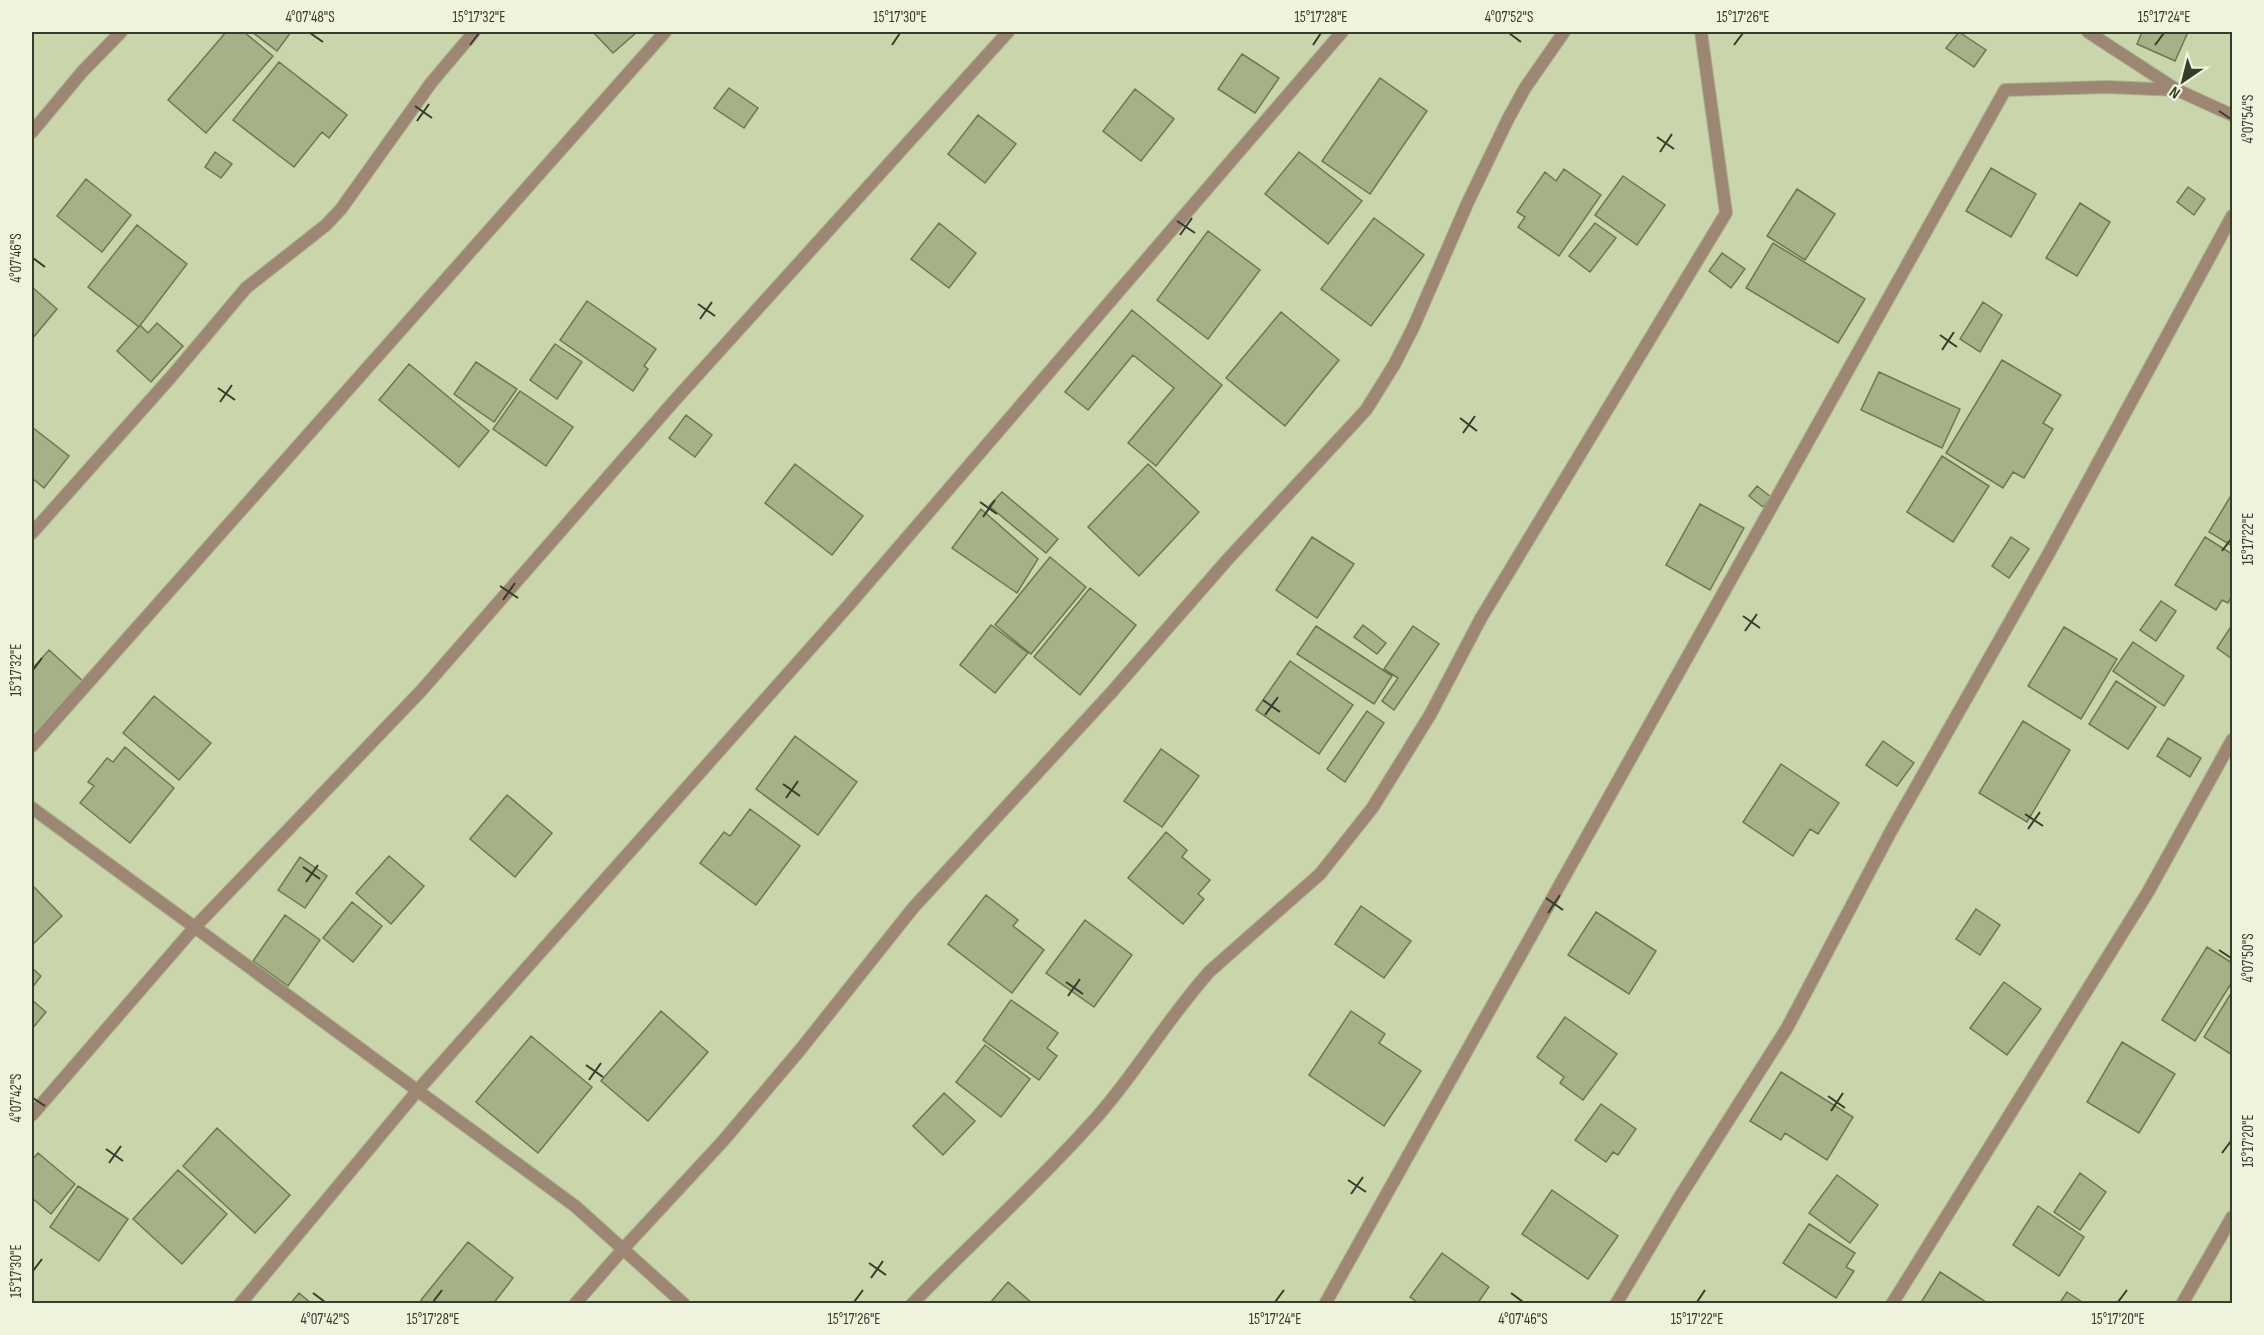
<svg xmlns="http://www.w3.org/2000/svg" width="2264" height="1335" font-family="'Sofia Sans Condensed',sans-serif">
	<rect width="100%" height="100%" fill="#cbd5ab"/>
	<path fill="#a7b187" stroke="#6e7750" stroke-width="1.5" d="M226,32H244L273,56L206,133L168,100Z
		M252,32H291L277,51Z
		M593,32H637L613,53Z
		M1959,32L1986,50L1974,67L1946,48Z
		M2142,32H2188L2175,61L2137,44Z
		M1242,54L1279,78L1255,113L1218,89Z
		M279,62L347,115L329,138L322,132L294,167L233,120Z
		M1380,78L1427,111L1370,194L1322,161Z
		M729,88L758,108L744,128L714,108Z
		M1135,89L1174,119L1141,161L1103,131Z
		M978,115L1016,144L985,183L948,154Z
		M215,152L232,164L221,178L205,167Z
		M1299,152L1362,201L1328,244L1265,194Z
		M1991,168L2036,194L2011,237L1966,211Z
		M1564,169L1601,195L1559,256L1518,227L1525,217L1517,212L1545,172L1556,181Z
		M1623,176L1665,205L1637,245L1595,215Z
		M86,179L131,215L102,252L57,216Z
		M2188,187L2205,199L2194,215L2177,202Z
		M1797,189L1835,214L1805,260L1767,236Z
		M2080,203L2110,222L2077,276L2046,258Z
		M1374,218L1424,255L1371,326L1321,289Z
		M939,223L976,253L949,288L911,259Z
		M1595,223L1616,238L1590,272L1569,256Z
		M137,225L187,264L139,327L88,287Z
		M1208,231L1260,270L1208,339L1157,300Z
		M1773,243L1865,299L1838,343L1746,288Z
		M1722,253L1745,269L1731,288L1709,271Z
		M32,287L57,309L32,339Z
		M587,301L656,349L644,366L648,369L633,391L560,340Z
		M1983,302L2002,315L1980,352L1960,339Z
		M1132,310L1222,385L1156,466L1128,443L1174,388L1133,355L1088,410L1065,392Z
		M1281,312L1339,360L1285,426L1226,378Z
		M157,323L183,346L151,382L117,351L140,325L148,333Z
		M555,344L582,362L557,399L530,380Z
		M2002,360L2061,395L2043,423L2053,429L2024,478L2013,472L2003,488L1946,453Z
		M476,362L517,389L494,422L454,394Z
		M409,364L489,431L459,467L379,400Z
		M1879,372L1960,409L1942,448L1861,410Z
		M520,391L573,427L546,466L493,429Z
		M686,415L712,435L695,457L669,438Z
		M32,427L69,456L44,488L32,478Z
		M1942,456L1989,486L1953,542L1907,512Z
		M795,464L863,516L832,555L765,503Z
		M1148,464L1199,512L1139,576L1088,527Z
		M1757,486L1771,497L1763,507L1749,496Z
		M1002,492L1058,539L1046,553L989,506Z
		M2232,494V546L2209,532Z
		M1700,504L1744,528L1710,590L1666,565Z
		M981,509L1038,559L1017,593L952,548Z
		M1312,537L1354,564L1317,618L1276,590Z
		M2011,537L2029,549L2009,578L1992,566Z
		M2205,537L2232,554V595L2228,603L2222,600L2216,610L2175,585Z
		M1050,557L1086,587L1031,654L995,625Z
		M1090,588L1136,625L1080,695L1034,657Z
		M2161,601L2176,611L2156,641L2140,630Z
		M991,625L1028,653L995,693L960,665Z
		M1363,625L1386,643L1377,654L1354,637Z
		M2232,625V659L2217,648Z
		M1316,626L1392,676L1374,704L1297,654Z
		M1413,626L1439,644L1394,710L1382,701L1398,678L1384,669Z
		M2064,627L2117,659L2081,719L2028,686Z
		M2133,642L2184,676L2164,706L2113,671Z
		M49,650L85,683L32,741V669Z
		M1290,661L1353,705L1319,754L1256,710Z
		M2116,681L2156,707L2128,749L2089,724Z
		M154,696L211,743L179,780L123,733Z
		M1367,711L1384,723L1345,782L1327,769Z
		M2023,721L2070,750L2027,822L1979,793Z
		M795,736L857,782L818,835L756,789Z
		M2168,738L2201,758L2190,777L2157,756Z
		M1883,741L1914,763L1897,786L1866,765Z
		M125,747L174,788L130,843L80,803L94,786L88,782L107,758L113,762Z
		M1161,749L1199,776L1162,827L1124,801Z
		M1781,764L1839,803L1818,834L1810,829L1793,856L1743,822Z
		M507,795L552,833L515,877L470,839Z
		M750,809L800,846L756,905L700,863L724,832L730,836Z
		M1166,832L1187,850L1182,857L1210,880L1198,894L1204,899L1183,924L1128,878Z
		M389,856L424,886L391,924L356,893Z
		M300,857L327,876L305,908L278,890Z
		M32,885L62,916L32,945Z
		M986,895L1018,920L1013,926L1044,950L1012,993L948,944Z
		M352,902L382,926L353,962L323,938Z
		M1361,906L1411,941L1384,978L1335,944Z
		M1976,909L2000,925L1980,955L1956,939Z
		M1596,912L1656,951L1629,994L1568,955Z
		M285,915L320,940L288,986L253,961Z
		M1085,920L1132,955L1094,1007L1046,973Z
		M2207,947L2232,963V982L2195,1041L2162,1020Z
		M32,968L41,976L32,988Z
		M2004,982L2041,1009L2007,1055L1970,1028Z
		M2230,995L2232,997V1055L2204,1037Z
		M32,1000L46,1012L32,1029Z
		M1011,1000L1058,1033L1047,1048L1057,1056L1039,1080L983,1040Z
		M661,1011L708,1052L648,1121L601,1081Z
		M1351,1011L1385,1034L1379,1043L1421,1071L1384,1126L1309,1075Z
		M1565,1017L1617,1054L1583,1100L1560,1083L1564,1077L1537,1057Z
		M531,1036L592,1087L538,1153L476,1102Z
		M2122,1042L2175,1074L2139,1133L2087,1102Z
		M985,1045L1030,1079L1001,1117L956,1082Z
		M1781,1072L1853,1117L1827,1160L1785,1133L1781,1140L1750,1121Z
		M944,1093L975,1121L943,1155L913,1126Z
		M1601,1104L1636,1129L1618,1155L1613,1152L1606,1162L1575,1140Z
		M217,1128L290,1195L255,1233L183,1166Z
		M38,1153L75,1184L51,1214L32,1198V1160Z
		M178,1170L227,1214L182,1264L133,1219Z
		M2080,1173L2106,1192L2080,1230L2054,1212Z
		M1837,1175L1878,1205L1850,1243L1809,1213Z
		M78,1186L128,1219L99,1261L50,1227Z
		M1552,1190L1618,1236L1588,1279L1522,1234Z
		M2038,1206L2084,1237L2059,1276L2013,1245Z
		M1809,1224L1855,1253L1846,1267L1854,1271L1836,1298L1783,1263Z
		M468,1242L513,1278L493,1304H425L421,1300Z
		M1442,1253L1489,1287L1477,1304H1420L1410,1297Z
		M1940,1272L1989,1304H1920Z
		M1008,1282L1033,1304H989Z
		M2067,1292L2085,1304H2059Z
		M299,1293L312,1304H290Z"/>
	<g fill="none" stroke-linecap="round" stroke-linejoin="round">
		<defs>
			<path id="minor" d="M2088,32L2177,90L2232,115
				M32,132L82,72L121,32
				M32,533L171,377L246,288L326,225L341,209L431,83L474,32
				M32,746L665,32
				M32,808L575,1206L684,1304
				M32,1115L194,928L421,691L675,400L1008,32
				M240,1304L418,1090L848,606L1342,32
				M575,1304L623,1249L723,1141L800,1050L913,908L1110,694L1228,559L1366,410L1394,365L1413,328L1467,204L1508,119L1525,88L1564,32
				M912,1304C969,1245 1031,1190 1086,1129C1132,1080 1165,1021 1210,971L1320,874L1373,807L1430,715L1481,618L1726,213L1701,32
				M1325,1304L2005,90L2107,87L2177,90
				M1616,1304L1679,1198L1787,1028L1891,831L2049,553L2232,216
				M1892,1304L2148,892L2232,740
				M2182,1304L2232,1217"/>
		</defs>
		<use href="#minor" stroke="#aab38f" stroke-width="14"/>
		<use href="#minor" stroke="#9e8674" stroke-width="12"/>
	</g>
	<path fill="none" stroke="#373b2a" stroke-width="2" d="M310,33L323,42M1509,33L1521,42M470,45L479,33M892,45L900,33M1313,45L1321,33M1734,45L1743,33M2155,45L2164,33M415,106L432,118M2219,111L2231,119M417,121L429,104M1657,137L1674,149M1660,152L1672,134M1177,221L1195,233M1180,235L1192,218M33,258L45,267M698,304L715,316M700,319L712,302M1940,335L1957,347M1942,350L1954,332M218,388L235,400M220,402L232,385M1460,418L1477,431M1463,433L1475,416M980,502L997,514M983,517L995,500M2222,551L2231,539M500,586L518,598M503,600L515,583M1743,616L1760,628M1745,631L1757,614M33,670L42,658M1263,700L1280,712M1265,715L1278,697M783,784L800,796M786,798L798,781M2025,814L2043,826M2028,829L2040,812M303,867L320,879M306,882L318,865M1546,898L1563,910M1548,913L1560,895M2219,950L2231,958M1066,982L1083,994M1068,996L1080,979M586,1065L603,1077M589,1080L601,1063M1828,1096L1845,1108M33,1098L45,1106M1831,1111L1843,1093M106,1149L123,1161M2222,1153L2231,1141M109,1163L121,1146M1348,1180L1366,1192M1351,1194L1363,1177M869,1263L886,1275M33,1271L42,1259M871,1278L883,1261M313,1293L325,1302M1511,1293L1523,1302M433,1302L442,1290M854,1302L863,1290M1275,1302L1284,1290M1697,1302L1705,1290M2118,1302L2127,1290"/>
	<rect width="2264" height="1335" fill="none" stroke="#eef3de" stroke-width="66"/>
	<g transform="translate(2183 81) rotate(215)" stroke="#eef3de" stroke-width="4.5" paint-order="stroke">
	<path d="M0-4.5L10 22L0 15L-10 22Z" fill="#373b2a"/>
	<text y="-9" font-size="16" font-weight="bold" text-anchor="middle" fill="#373b2a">N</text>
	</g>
	<rect x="33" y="33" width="2198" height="1269" fill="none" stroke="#373b2a" stroke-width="2"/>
	<g font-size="15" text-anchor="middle" fill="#373b2a">
		<text x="310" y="22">4°07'48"S</text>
		<text x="479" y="22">15°17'32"E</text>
		<text x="900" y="22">15°17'30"E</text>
		<text x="1321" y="22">15°17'28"E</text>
		<text x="1509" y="22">4°07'52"S</text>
		<text x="1743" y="22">15°17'26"E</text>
		<text x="2164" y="22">15°17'24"E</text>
		<text transform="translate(2248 119) rotate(-90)" y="5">4°07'54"S</text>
		<text transform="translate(16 258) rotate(-90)" y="5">4°07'46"S</text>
		<text transform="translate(2248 539) rotate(-90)" y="5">15°17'22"E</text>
		<text transform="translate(16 670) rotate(-90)" y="5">15°17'32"E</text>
		<text transform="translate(2248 958) rotate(-90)" y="5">4°07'50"S</text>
		<text transform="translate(16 1098) rotate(-90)" y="5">4°07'42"S</text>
		<text transform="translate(2248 1141) rotate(-90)" y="5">15°17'20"E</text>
		<text transform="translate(16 1271) rotate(-90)" y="5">15°17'30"E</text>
		<text x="325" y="1324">4°07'42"S</text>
		<text x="433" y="1324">15°17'28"E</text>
		<text x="854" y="1324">15°17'26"E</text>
		<text x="1275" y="1324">15°17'24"E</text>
		<text x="1523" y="1324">4°07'46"S</text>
		<text x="1697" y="1324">15°17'22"E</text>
		<text x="2118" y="1324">15°17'20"E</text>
	</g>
</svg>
